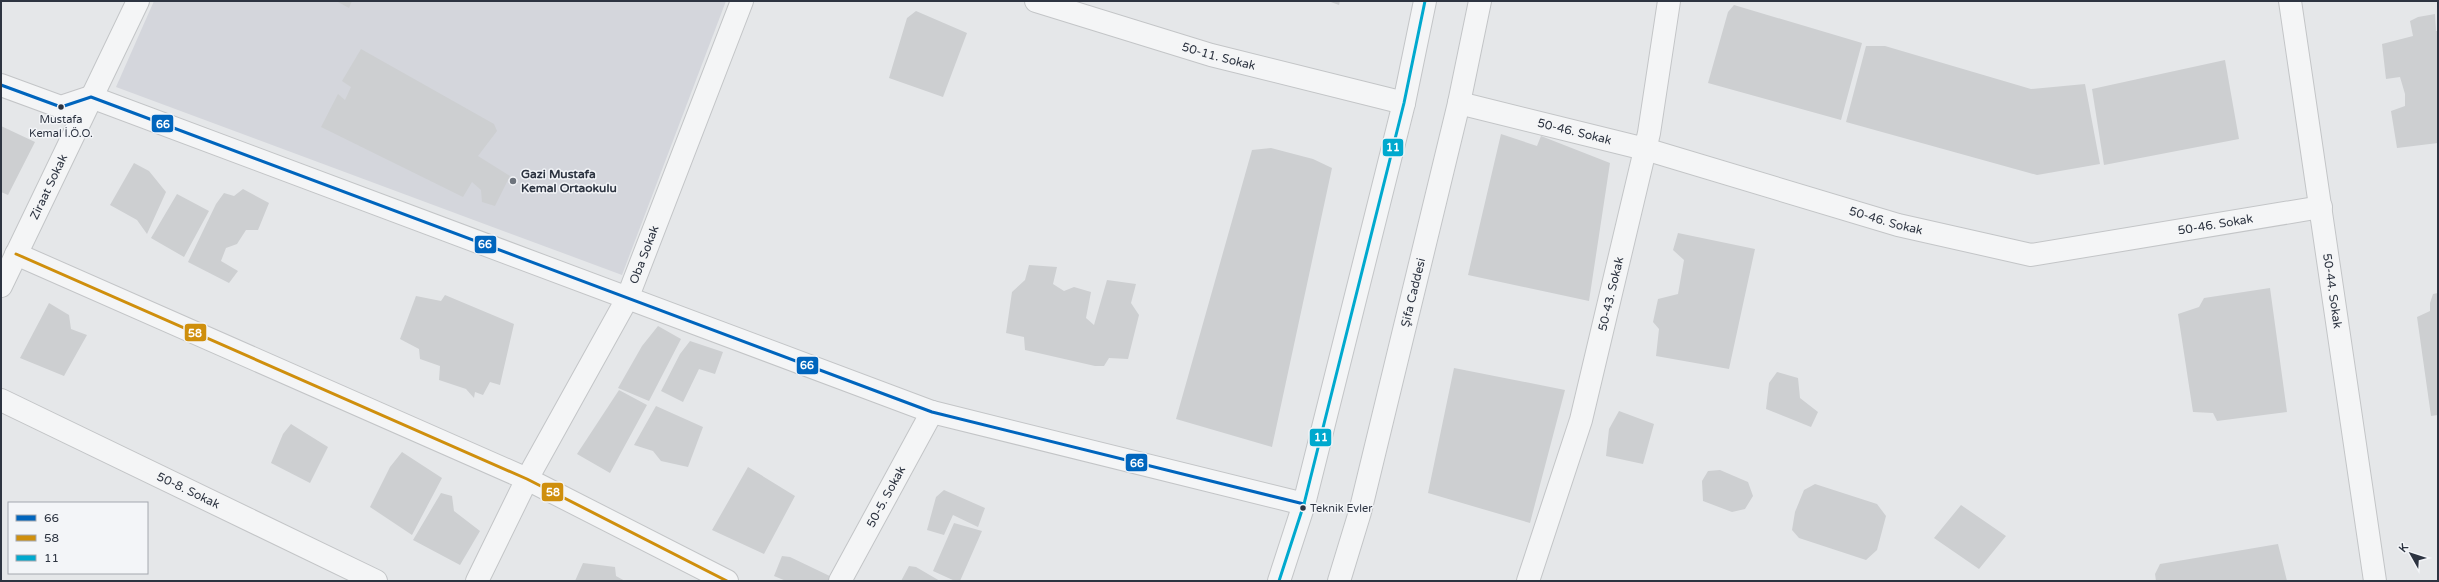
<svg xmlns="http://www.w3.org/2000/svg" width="2439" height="582" font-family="'Varela Round',sans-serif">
	<rect width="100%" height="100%" fill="#e5e7e9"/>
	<path fill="#d4d6dc" d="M154,1H726L622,275L116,87Z"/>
	<path fill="#cdcfd1" d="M336,1H352L349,8Z
		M1328,1H1340L1339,5Z
		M1734,5L1862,43L1841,120L1708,83L1728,12Z
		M916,11L967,33L943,97L889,78L907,18Z
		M2435,14L2436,31H2438V143L2397,148L2391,111L2405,106V94L2400,77L2386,79L2382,44L2413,36L2410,21L2418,17Z
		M1866,46H1885L2031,89L2085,84L2100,164L2037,175L1846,122Z
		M361,49L494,124L497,131L478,156L510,176L495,206L482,202L481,190L472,182L463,197L321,127L338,94L345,100L351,87L342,81Z
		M2225,60L2239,139L2104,165L2092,89Z
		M1,126L35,142L8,195L1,192Z
		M1501,134L1537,146L1541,136L1610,163L1589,301L1468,275Z
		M1271,148L1313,159L1332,168L1272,447L1176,419L1252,150Z
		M134,163L149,171L166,192L147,234L137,220L110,205Z
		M243,189L269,203L258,230H246L237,244L226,248L221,261L238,271L229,283L188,262L216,204L224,193L234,196Z
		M177,194L209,211L184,257L151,238Z
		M1678,233L1755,249L1729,369L1656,356L1659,329L1653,322L1658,299L1678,294L1684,260L1673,250Z
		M1029,265L1057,267L1053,284L1064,291L1074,287L1091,292L1086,318L1094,325L1107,280L1136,284L1131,303L1139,315L1128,359L1109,358L1104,366H1095L1025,350L1024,337L1006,333L1012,292L1025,280Z
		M2270,288L2287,412L2217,421L2213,413L2193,412L2178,314L2199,307L2204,298Z
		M2438,293V415L2431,416L2417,317L2430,311V303L2433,294Z
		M445,295L514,324L500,385L490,382L483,395L475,392L474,398L466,389L439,380L440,366L420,359L419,349L400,339L416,296L441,301Z
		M49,303L69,315L71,329L87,335L64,376L20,358Z
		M658,326L681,339L649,401L618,388L642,346Z
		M690,341L723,352L715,374L699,369L683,402L661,391L680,354Z
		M1454,368L1565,390L1530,523L1428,493Z
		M1777,372L1798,378L1800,398L1818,412L1811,427L1766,409L1769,383Z
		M619,390L647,405L610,473L577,454Z
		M656,406L703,427L688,467L661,461L653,451L634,445Z
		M1619,411L1654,424L1643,464L1606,456L1609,429Z
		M291,424L328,447L310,483L271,463L283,434Z
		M402,452L442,478L412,535L370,507L390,467Z
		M748,467L795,496L764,554L712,530Z
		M1720,470L1748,482L1753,496L1745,509L1732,512L1703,501L1702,481L1708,471Z
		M1815,484L1877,504L1886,516L1877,550L1866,560L1799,538L1792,530L1795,512L1804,490Z
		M944,490L985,508L978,527L953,515L944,535L927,530L936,497Z
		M441,493L452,496L454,511L480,531L460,565L413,540Z
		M1961,505L2006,536L1979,569L1934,538Z
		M954,523L982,531L960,581H955L933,571Z
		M2278,544L2287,581H2156L2155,574L2160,564Z
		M782,556L790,557L836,579L834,581H786L774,576Z
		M583,563L615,567L616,576L625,581H575Z
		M909,566L916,567L940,581H901Z"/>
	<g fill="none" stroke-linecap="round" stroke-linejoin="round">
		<defs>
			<g id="minor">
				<path id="s1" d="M1036,1L1211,55L1404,103"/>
				<path id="s2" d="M2290,1L2375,581"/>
				<path d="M1,85L61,107L91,97L932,412L1304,504"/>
				<path id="s3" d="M1459,103L1645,149L1898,225L2031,255L2321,207"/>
				<path d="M16,254L527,479L727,581"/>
				<path id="s4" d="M1,286L138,1"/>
				<path id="s5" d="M1,400L376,581"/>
				<path id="s6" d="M477,581L527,479L627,299L742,1"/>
				<path id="s7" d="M840,581L932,412"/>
				<path d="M1279,581L1304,504L1404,103L1425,1"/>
				<path id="s8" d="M1339,581L1360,512L1459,103L1480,1"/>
				<path id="s9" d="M1528,581L1581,420L1649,133L1669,1"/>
			</g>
		</defs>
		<use href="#minor" stroke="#c3c5c7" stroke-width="24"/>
		<use href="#minor" stroke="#f4f5f6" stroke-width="22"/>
		<defs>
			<path id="bus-1" d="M1,85L61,107L91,97L932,412L1304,504"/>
			<path id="bus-2" d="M16,254L527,479L727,581"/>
			<path id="bus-3" d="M1279,581L1304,504L1404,103L1425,1"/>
		</defs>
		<use href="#bus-1" stroke="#f3f5f8" stroke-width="6"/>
		<use href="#bus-2" stroke="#f3f5f8" stroke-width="6"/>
		<use href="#bus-3" stroke="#f3f5f8" stroke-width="6"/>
		<use href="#bus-1" stroke="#0065bd" stroke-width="3"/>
		<use href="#bus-2" stroke="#cf8f0d" stroke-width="3"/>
		<use href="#bus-3" stroke="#00a9ce" stroke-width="3"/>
	</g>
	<g fill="#2d3441" stroke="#f3f5f8" stroke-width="1.5">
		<circle cx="61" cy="107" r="3.5"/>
		<circle cx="1303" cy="508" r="3.5"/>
	</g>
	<circle fill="#6d737c" stroke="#f3f5f8" stroke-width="1.5" cx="513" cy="181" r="4"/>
	<g text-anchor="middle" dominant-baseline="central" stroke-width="3" stroke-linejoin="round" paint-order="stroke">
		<g font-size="11" fill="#2d3441" stroke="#f3f5f8">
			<text x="61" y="119">Mustafa<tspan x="61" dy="14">Kemal İ.Ö.O.</tspan></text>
			<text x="1310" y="508" text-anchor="start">Teknik Evler</text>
		</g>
		<g font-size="12" fill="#2d3441" stroke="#f3f5f8">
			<text stroke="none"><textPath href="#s1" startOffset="191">50-11. Sokak</textPath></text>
			<text stroke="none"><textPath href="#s3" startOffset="119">50-46. Sokak</textPath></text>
			<text stroke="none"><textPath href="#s4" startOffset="110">Ziraat Sokak</textPath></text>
			<text stroke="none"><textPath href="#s3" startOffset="443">50-46. Sokak</textPath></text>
			<text stroke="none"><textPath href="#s3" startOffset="779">50-46. Sokak</textPath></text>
			<text stroke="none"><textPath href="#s6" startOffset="367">Oba Sokak</textPath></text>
			<text stroke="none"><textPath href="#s2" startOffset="293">50-44. Sokak</textPath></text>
			<text stroke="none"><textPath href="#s8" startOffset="298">Şifa Caddesi</textPath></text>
			<text stroke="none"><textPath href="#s9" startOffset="299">50-43. Sokak</textPath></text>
			<text stroke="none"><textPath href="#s5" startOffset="208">50-8. Sokak</textPath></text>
			<text stroke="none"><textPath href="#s7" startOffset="96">50-5. Sokak</textPath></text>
		</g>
		<g font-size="12" font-weight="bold" fill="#2d3441" stroke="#f3f5f8" text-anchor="start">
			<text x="521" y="174">Gazi Mustafa<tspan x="521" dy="14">Kemal Ortaokulu</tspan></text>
		</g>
	</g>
	<g stroke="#f3f5f8" stroke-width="1.5">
		<rect x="151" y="114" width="23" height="19" rx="4" fill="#0065bd"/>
		<rect x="1382" y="138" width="22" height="19" rx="4" fill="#00a9ce"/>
		<rect x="474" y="235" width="23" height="19" rx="4" fill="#0065bd"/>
		<rect x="184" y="323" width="23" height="19" rx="4" fill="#cf8f0d"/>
		<rect x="796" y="356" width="23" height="19" rx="4" fill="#0065bd"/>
		<rect x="1309" y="428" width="23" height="19" rx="4" fill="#00a9ce"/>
		<rect x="1125" y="453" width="23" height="19" rx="4" fill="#0065bd"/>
		<rect x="541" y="482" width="23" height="20" rx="4" fill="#cf8f0d"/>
	</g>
	<g font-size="11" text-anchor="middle" font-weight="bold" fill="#fff">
		<text x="163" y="128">66</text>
		<text x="1393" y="151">11</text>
		<text x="485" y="248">66</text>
		<text x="195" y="337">58</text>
		<text x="807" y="369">66</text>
		<text x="1321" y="441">11</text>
		<text x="1137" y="467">66</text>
		<text x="553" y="496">58</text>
	</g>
	<rect width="2439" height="582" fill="none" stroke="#2d3441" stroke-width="4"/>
	<rect x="8" y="502" width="140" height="72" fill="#f3f5f8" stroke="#a4a8af"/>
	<rect x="16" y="515" width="20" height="6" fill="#0065bd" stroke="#a4a8af"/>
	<text x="44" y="522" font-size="12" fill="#2d3441">66</text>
	<rect x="16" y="535" width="20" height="6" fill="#cf8f0d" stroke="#a4a8af"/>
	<text x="44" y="542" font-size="12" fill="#2d3441">58</text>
	<rect x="16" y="555" width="20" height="6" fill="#00a9ce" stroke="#a4a8af"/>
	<text x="44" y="562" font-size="12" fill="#2d3441">11</text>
	<g transform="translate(2411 554) rotate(309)" stroke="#f3f5f8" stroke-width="3" paint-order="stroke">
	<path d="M0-3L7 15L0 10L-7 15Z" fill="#2d3441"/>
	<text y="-6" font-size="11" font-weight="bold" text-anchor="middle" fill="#2d3441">K</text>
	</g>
</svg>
